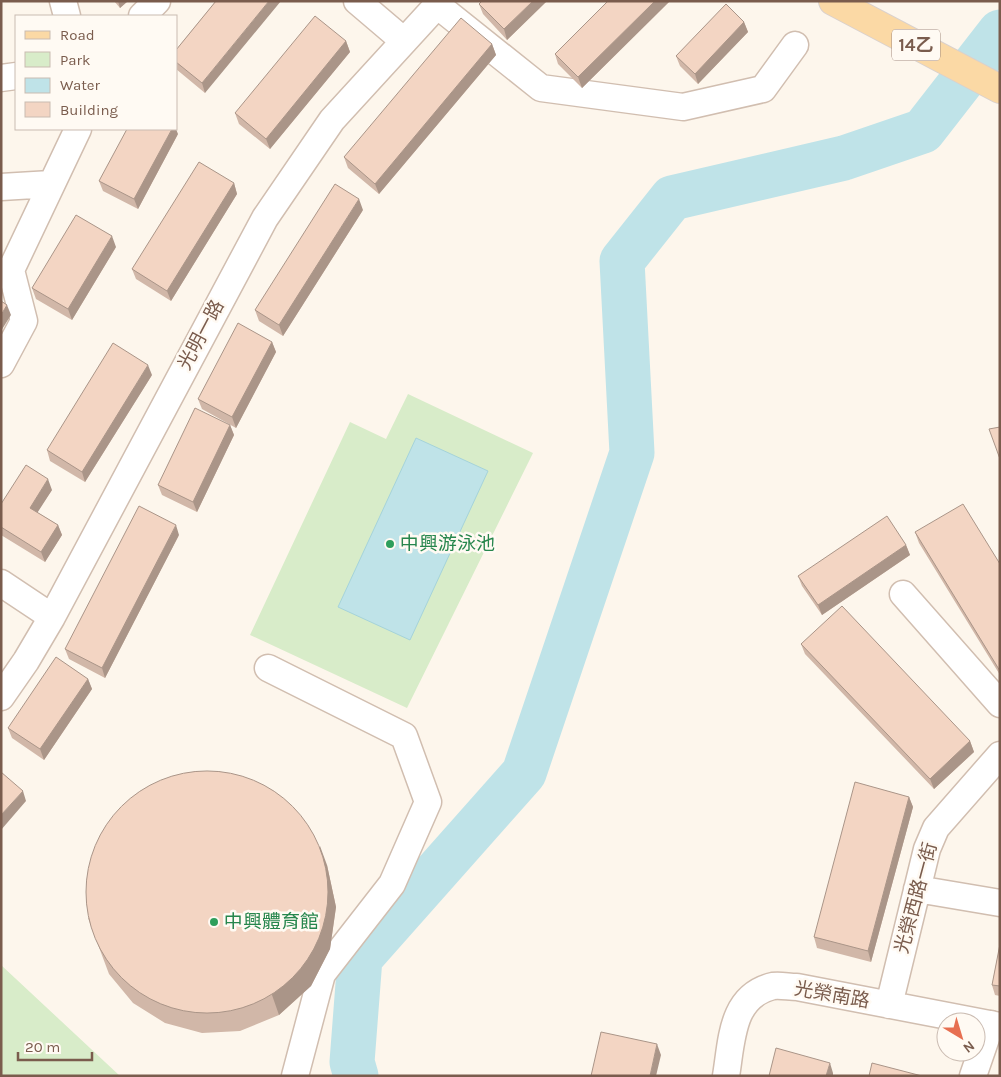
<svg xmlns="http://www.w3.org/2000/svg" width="1001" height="1077" font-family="Karla,'Noto Sans TC',sans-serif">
	<rect width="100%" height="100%" fill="#fdf6ec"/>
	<path fill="#d8ecc9" d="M408,394L533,453L407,708L250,635L350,422L386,439Z
		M1,965L120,1076H1Z"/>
	<path fill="#bfe3e8" stroke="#a5d3da" d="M416,438L488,471L410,640L338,607Z"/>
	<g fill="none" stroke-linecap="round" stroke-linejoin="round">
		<path stroke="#bfe3e8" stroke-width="45" d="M356,1076L352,1062L360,958L524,773L632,453L622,261L672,198L844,158L923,131L1000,32"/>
		<defs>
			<path id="minor" d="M63,1L67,16
				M357,1L404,41
				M437,5L541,88L683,107L763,89L795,45
				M142,16L157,1
				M1,78L16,76
				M1,187L51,184
				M1,364L24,321L11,270L78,129
				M1,583L52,617
				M903,594L1000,704
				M268,668L404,736L428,802L392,884L322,974L295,1076
				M1,697L26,661L52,617L265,218L332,120L441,1
				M917,889L1000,903
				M889,1005L927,849L936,828L1000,755
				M726,1076C732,1040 731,996 773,986C781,985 789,987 797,987L1000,1026
				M973,1076L991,1024"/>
			<path id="major" d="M833,1L1000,89"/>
		</defs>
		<use href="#minor" stroke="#d1beb0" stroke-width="29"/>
		<use href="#major" stroke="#dad1cd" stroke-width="30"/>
		<use href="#minor" stroke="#fff" stroke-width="26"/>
		<use href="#major" stroke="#fbd9a5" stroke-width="28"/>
	</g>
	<path fill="#d1b7a8" d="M114,1H128L120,8Z
		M216,1L205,93L176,69V50Z
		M547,1L507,40L483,14L479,4Z
		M608,1H670L582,88L558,64L555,54Z
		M744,22L748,32L698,84L680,66L676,56Z
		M346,41L350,52L270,149L239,124L235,113Z
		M492,44L496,55L379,194L348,168L344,157Z
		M178,134L138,209L103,191L99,181Z
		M234,183L237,194L171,301L136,279L132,269Z
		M363,210L283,336L259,321L255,310Z
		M116,247L72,320L36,299L32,288Z
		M272,342L276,352L236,428L202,409L198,399Z
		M152,375L85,482L50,461L47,450Z
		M230,425L234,435L197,512L162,495L158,485Z
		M52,490L37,512L58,525L62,535L45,562L1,535V504Z
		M915,532L1000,564V675L919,543Z
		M179,535L105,678L69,659L65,649Z
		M906,545L910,555L822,615L802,586L798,576Z
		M801,644L970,741L974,752L934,789L805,654Z
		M88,679L92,689L44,760L12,738L8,728Z
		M909,797L913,807L871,962L817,948L814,937Z
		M327,865L336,907L330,949L311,986L279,1015L240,1031L202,1033L165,1023L133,1003L109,974L88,918Z
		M1000,944V996L995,995L992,985Z"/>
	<path fill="#aa9588" d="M118,1H128L120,8Z
		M269,1H281L205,93L202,83Z
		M533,1H547L507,40L504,29Z
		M655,1H670L582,88L578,77Z
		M744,22L748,32L698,84L695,74Z
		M346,41L350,52L270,149L266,139Z
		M492,44L496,55L379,194L375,184Z
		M172,129H176L178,134L138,209L134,199Z
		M234,183L237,194L171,301L167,291Z
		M359,199L363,210L283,336L279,325Z
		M112,236L116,247L72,320L68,309Z
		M7,305L11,315L1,331V315Z
		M272,342L276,352L236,428L232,417Z
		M148,365L152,375L85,482L82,472Z
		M230,425L234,435L197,512L193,502Z
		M48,479L52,490L34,518L30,508Z
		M58,525L62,535L45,562L41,552Z
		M176,525L179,535L105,678L102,668Z
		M906,545L910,555L822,615L818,605Z
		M88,679L92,689L44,760L40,749Z
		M970,741L974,752L934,789L930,779Z
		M23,791L26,801L1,830V815Z
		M909,797L913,807L871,962L868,951Z
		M320,846L327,865L336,907L330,949L311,986L279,1015L272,995Z
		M657,1044L661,1055L656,1076H650Z
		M830,1063L833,1073V1076H826Z"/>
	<path fill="#f3d5c3" stroke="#aa9588" d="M216,1H269L202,83L176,62V50Z
		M482,1H533L504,29L479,4Z
		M608,1H655L578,77L555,54Z
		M726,4L744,22L695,74L676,56Z
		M315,16L346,41L266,139L235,113Z
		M461,18L492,44L375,184L344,157Z
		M127,129H172L134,199L99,181Z
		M199,162L234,183L167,291L132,269Z
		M335,184L359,199L279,325L255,310Z
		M76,215L112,236L68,309L32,288Z
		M1,301L7,305L1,315Z
		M238,323L272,342L232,417L198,399Z
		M113,343L148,365L82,472L47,450Z
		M195,408L230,425L193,502L158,485Z
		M1000,427V459L989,429Z
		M26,465L48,479L30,508L58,525L41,552L1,527V504Z
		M963,504L1000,564V671L915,532Z
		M139,506L176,525L102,668L65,649Z
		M887,516L906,545L818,605L798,576Z
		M842,606L970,741L930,779L801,644Z
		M56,657L88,679L40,749L8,728Z
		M86 892a121 121 0 1 1 242 0a121 121 0 1 1-242 0Z
		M1,772L23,791L1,815Z
		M855,782L909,797L868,951L814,937Z
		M1000,944V986L992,985Z
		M601,1032L657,1044L650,1076H591Z
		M776,1048L830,1063L826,1076H769Z
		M872,1063L922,1076H869Z"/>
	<g fill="#2e9e5b" stroke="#fffaf3" stroke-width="2">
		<circle cx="390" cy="544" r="5"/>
		<circle cx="214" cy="922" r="5"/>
	</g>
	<g text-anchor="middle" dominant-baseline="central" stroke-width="5" stroke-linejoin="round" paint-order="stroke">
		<rect fill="#fffaf3" stroke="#a28b7f" stroke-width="1" x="892" y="29.5" width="48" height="31" rx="4"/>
		<g font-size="18" font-weight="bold" fill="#7a5c4d">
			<text x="916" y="45">14乙</text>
		</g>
		<g font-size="19" fill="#7a5c4d" stroke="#fffaf3">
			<text transform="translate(201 335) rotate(-62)">光明一路</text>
			<text transform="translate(916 898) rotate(-75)">光榮西路一街</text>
			<text transform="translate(832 995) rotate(10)">光榮南路</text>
		</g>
		<g font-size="19" fill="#27864d" stroke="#fffaf3" text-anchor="start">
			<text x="400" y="544">中興游泳池</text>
			<text x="224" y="922">中興體育館</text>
		</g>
	</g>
	<rect width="1001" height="1077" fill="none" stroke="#7a5c4d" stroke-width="5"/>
	<rect x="15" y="15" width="162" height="115" fill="#fffaf3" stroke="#cabbb1"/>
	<rect x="25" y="31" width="25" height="8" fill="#fbd9a5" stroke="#cabbb1"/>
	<text x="60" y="40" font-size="15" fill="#7a5c4d">Road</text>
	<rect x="25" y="52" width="25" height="15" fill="#d8ecc9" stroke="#cabbb1"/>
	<text x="60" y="65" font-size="15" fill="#7a5c4d">Park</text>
	<rect x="25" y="78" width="25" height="15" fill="#bfe3e8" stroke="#cabbb1"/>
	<text x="60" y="90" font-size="15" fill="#7a5c4d">Water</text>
	<rect x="25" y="102" width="25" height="15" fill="#f3d5c3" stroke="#cabbb1"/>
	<text x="60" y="115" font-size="15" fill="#7a5c4d">Building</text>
	<g transform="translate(961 1037) rotate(142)"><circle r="24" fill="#fffaf3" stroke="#cabbb1"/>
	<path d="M0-4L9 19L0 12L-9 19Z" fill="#e76f51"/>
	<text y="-8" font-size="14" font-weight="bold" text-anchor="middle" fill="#7a5c4d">N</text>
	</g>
	<path d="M18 1052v8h74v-8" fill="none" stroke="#7a5c4d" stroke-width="2.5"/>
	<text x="25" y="1052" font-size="15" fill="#7a5c4d" stroke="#fffaf3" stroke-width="4" paint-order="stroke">20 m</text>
</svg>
